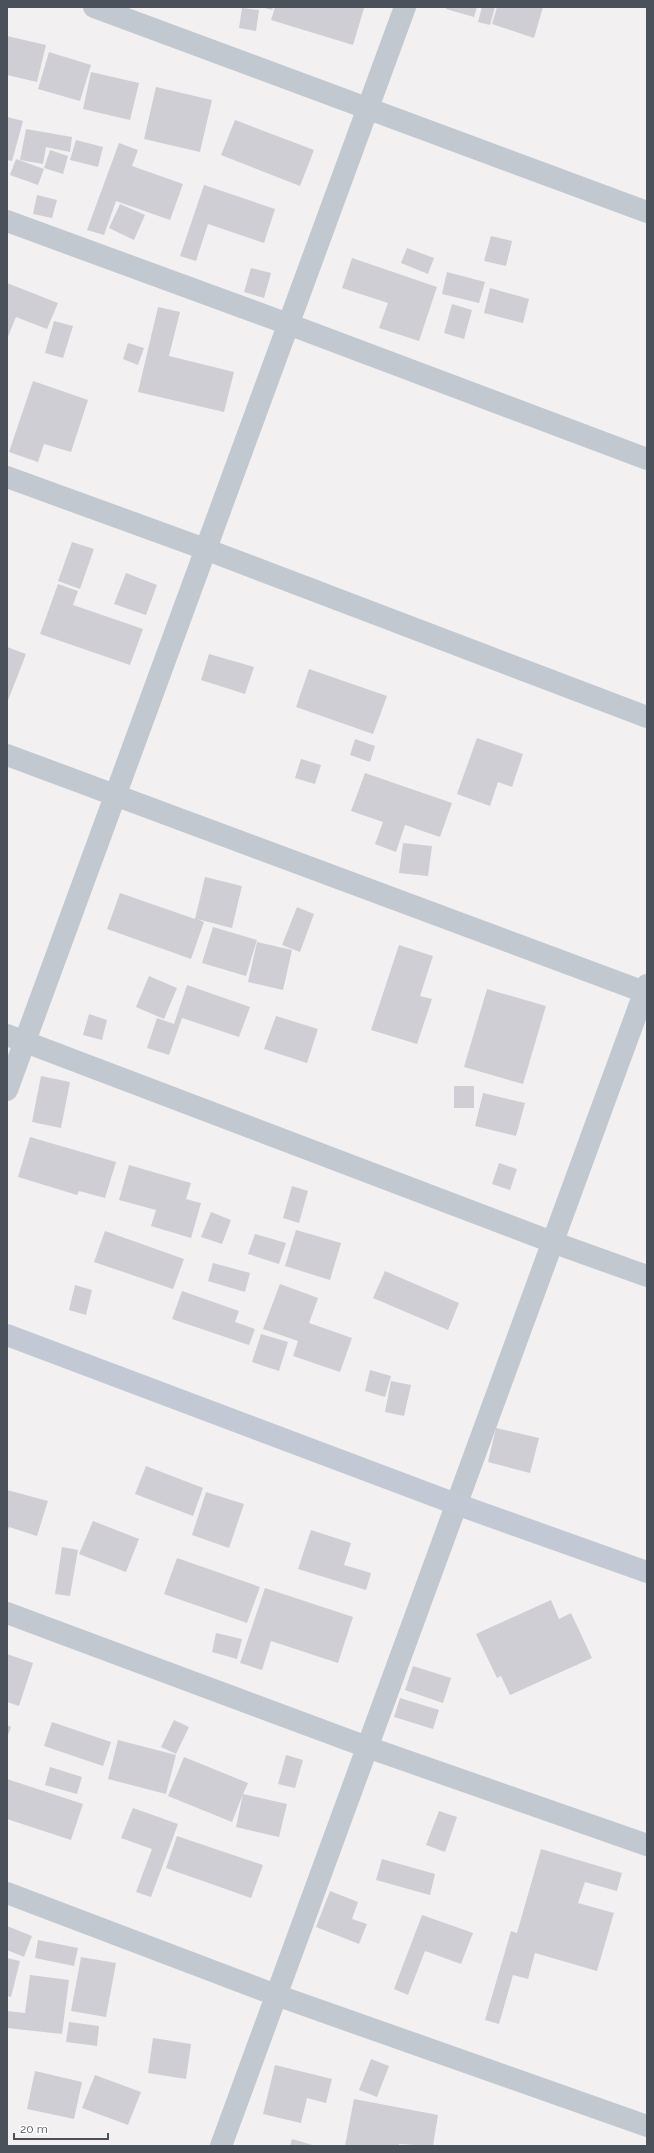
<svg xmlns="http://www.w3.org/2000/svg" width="654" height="2153" font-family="Raleway,sans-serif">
	<rect width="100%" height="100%" fill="#f2f0f0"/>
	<path fill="#ceced4" d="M261,7H273L272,10Z
		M275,7H361L364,8L353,45L271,20Z
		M447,7H477L474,17L446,9Z
		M482,7H495L490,25L478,22Z
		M497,7H543L534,38L492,24Z
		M242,8L259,10L256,31L239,28Z
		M7,36L46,45L37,82L7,75Z
		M49,52L91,65L80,101L38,89Z
		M91,72L139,83L130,120L83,109Z
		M156,87L212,100L200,152L144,139Z
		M7,117L23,121L12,161L7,160Z
		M235,120L314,150L300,186L221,155Z
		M26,129L72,137L70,152L46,147L43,164L20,160Z
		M76,140L103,147L98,167L70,160Z
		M119,143L138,150L132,166L183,184L170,220L116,201L104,235L87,230Z
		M50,150L68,156L63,174L44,168Z
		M16,159L44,169L38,185L10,175Z
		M204,185L275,209L264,243L208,224L196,261L180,256Z
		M37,195L57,200L52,218L33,214Z
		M120,204L145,215L134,240L109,228Z
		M491,236L512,241L506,266L484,261Z
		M407,248L434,258L428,274L401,263Z
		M352,258L437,287L419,341L379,328L388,303L342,288Z
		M251,268L271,273L264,298L244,292Z
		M447,272L485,282L479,303L442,294Z
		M7,283L58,303L47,329L16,317L7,339Z
		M490,288L529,299L523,323L484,313Z
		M452,304L472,310L464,339L444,333Z
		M158,307L180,312L169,356L234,372L224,412L138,392Z
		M54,321L73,326L63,358L45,353Z
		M128,343L144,348L138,365L123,359Z
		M33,381L88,400L71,452L44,444L38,462L9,452Z
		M72,542L94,549L80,589L58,581Z
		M126,573L157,585L146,615L114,604Z
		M58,584L78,591L73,605L143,629L130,665L40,634Z
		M7,647L26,654L7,703Z
		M209,654L254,667L245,694L201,680Z
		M309,669L387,696L373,734L296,707Z
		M477,738L523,754L512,787L498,782L490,806L457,794Z
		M355,739L375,746L370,762L350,755Z
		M301,759L321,765L315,784L295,778Z
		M365,773L452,803L440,837L405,825L396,852L375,844L383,822L351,811Z
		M403,843L432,846L428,876L399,873Z
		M205,877L242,886L232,928L197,919L204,922L191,959L107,929L120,893L195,919Z
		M297,907L314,914L300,952L282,945Z
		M213,927L257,940L246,976L202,963Z
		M257,942L292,950L283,990L248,982Z
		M399,945L433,956L420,996L432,999L417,1044L371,1030Z
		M149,976L177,988L164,1019L136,1007Z
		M187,985L250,1007L239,1037L182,1018L169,1055L147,1048L157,1018L174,1024Z
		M487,989L546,1006L523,1084L464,1067Z
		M89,1014L107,1020L102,1040L83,1035Z
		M276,1016L318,1029L307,1063L264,1049Z
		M41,1076L70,1082L61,1128L32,1122Z
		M454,1086H474V1108H454Z
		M483,1093L525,1103L516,1136L475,1126Z
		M30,1137L116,1162L105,1198L79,1191L77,1195L18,1177Z
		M499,1163L517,1169L510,1190L492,1184Z
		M129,1165L191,1183L186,1199L201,1203L191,1238L151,1226L156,1210L119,1200Z
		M292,1186L308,1191L299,1223L283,1218Z
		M211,1212L231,1220L222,1244L201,1237Z
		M296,1230L341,1243L330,1280L285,1266Z
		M105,1231L184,1259L173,1289L94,1262Z
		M255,1234L286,1243L279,1264L248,1254Z
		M213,1263L250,1273L245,1292L208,1281Z
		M385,1271L459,1303L448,1330L373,1298Z
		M280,1284L318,1298L309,1323L352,1338L340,1372L293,1356L298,1341L263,1329Z
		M75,1285L92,1290L86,1315L69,1310Z
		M182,1291L239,1311L235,1322L255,1329L249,1345L172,1319Z
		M261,1334L288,1342L279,1371L252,1362Z
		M370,1370L391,1376L385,1397L365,1391Z
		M391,1381L411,1385L404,1416L385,1412Z
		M496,1428L539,1438L530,1473L488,1462Z
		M146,1466L203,1488L193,1516L135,1494Z
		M7,1490L48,1501L37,1536L9,1527L7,1533Z
		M206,1492L244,1504L229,1548L192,1535Z
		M93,1521L139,1539L126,1572L79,1554Z
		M311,1530L351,1543L344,1565L371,1573L366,1590L298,1569Z
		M62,1547L78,1550L70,1596L55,1594Z
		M177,1558L260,1587L247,1623L164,1594Z
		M265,1588L353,1617L338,1663L271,1641L262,1670L240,1663Z
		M551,1600L559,1619L571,1613L592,1658L510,1695L501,1676L497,1678L476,1634Z
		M216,1633L242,1639L237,1659L212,1652Z
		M7,1654L33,1663L19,1706L7,1702Z
		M413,1666L451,1678L443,1703L405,1690Z
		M400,1698L439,1710L433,1729L394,1717Z
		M174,1720L189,1727L176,1754L161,1747Z
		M52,1722L111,1742L103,1766L44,1746Z
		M7,1725L11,1727L7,1738Z
		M118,1740L176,1755L166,1794L108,1779Z
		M286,1755L303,1760L295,1788L278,1784Z
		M184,1757L248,1783L243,1794L287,1804L279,1837L236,1827L243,1794L232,1822L168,1796Z
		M50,1767L82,1777L77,1794L45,1785Z
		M7,1779L83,1804L71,1840L7,1819Z
		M133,1808L178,1824L151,1897L136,1892L152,1849L121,1838Z
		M439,1811L457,1817L445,1852L426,1845Z
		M177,1836L263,1865L251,1898L166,1868Z
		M541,1849L622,1873L617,1891L585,1882L578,1903L614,1913L597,1971L535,1953L528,1979L513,1975L499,2024L485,2020L511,1931L517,1933Z
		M382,1859L435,1874L430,1895L376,1880Z
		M330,1891L358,1902L352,1919L367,1924L359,1944L316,1927Z
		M422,1915L473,1933L461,1964L425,1951L408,1995L394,1989Z
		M7,1926L32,1936L24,1957L7,1950Z
		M38,1940L78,1948L74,1966L35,1958Z
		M81,1957L116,1963L106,2017L71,2011Z
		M7,1958L20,1961L11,1997L7,1996Z
		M30,1975L69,1980L62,2034L7,2028V2011L25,2013Z
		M69,2022L99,2026L97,2046L66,2042Z
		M153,2038L191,2044L186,2079L148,2073Z
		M371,2059L389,2066L377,2097L359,2090Z
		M275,2065L332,2079L326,2103L307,2098L301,2123L263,2114Z
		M35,2071L82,2082L74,2119L27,2109Z
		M95,2075L141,2092L128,2125L82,2108Z
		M354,2099L438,2115L433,2146L399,2144V2146H345Z
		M292,2139L316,2146H290Z"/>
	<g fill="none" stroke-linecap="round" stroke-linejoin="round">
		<path stroke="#c2c8d0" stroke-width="22" d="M94,7L647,212
			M7,221L288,324L647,459
			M7,477L205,549L647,717
			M7,755L647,993
			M7,1035L552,1242L647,1276
			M7,1090L405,7
			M7,1613L367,1747L647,1845
			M7,1893L276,1995L647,2126
			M221,2146L647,985"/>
		<path stroke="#c2c9d4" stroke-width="22" d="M7,1335L456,1504L647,1572"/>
	</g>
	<rect width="654" height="2153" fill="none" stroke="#4a515b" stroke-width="16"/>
	<path d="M14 2133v6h94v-6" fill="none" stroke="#4a515b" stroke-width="2"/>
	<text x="20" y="2133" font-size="12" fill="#4a515b" stroke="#ffffff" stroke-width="3" paint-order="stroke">20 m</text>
</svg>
